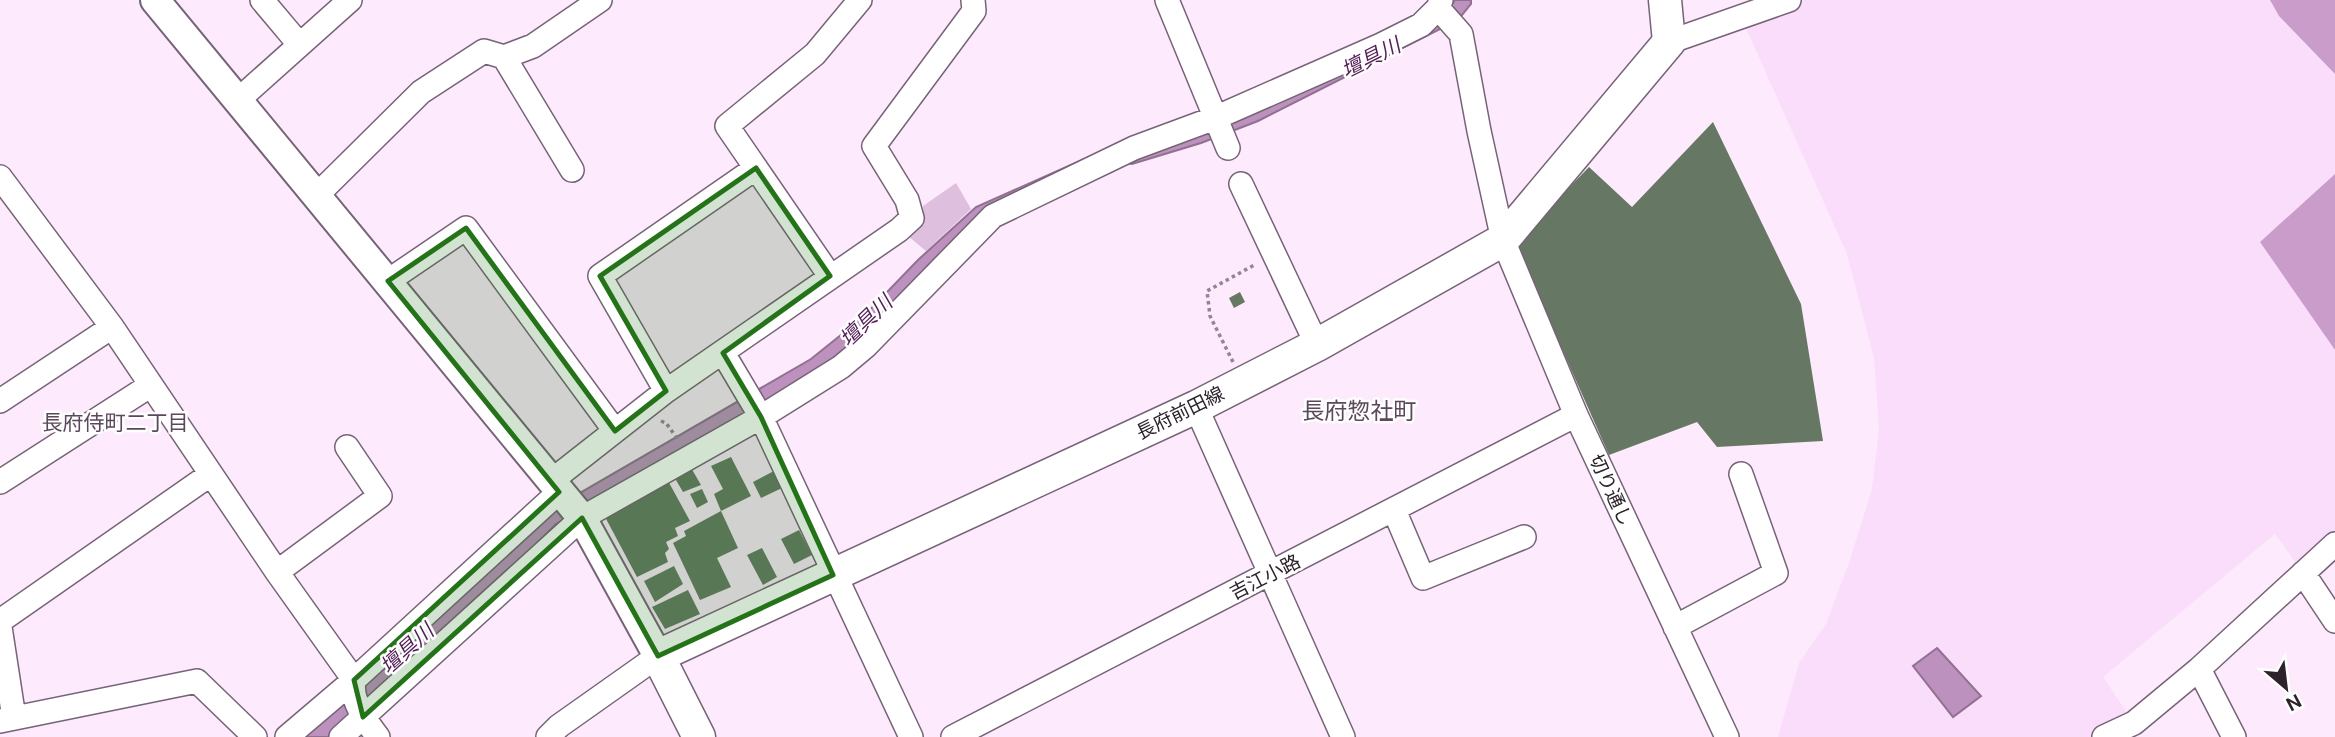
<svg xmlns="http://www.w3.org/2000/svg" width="2335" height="737" font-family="'DM Sans','Noto Sans JP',sans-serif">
	<rect width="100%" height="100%" fill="#fdeafd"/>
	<path fill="#faddfa" d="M1789,0H2270L2279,16L2335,74V174L2260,242L2335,350V544L2303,573L2275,534L2103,677L2134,723L2104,737H1778L1799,663L1826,624L1850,560L1872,489L1879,429L1874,358L1847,254L1741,17Z"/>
	<path fill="#debfde" d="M956,183L971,209L926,251L908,236L924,224L923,206Z"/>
	<path fill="#c99cca" d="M2270,0H2335V74L2279,16Z
		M2335,174V350L2260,242Z"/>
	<path fill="#bd91be" stroke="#917092" stroke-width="2" d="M1455,0H1471V4L1458,20L1258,121L1201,143L1132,164L1119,162L1007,201L832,365L556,524L486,595L420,656L328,737H296L547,512L811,359L862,318L918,260L976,207L1120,143L1137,152L1450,7Z
		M1937,648L1981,696L1953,717L1913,666Z"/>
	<path fill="#667863" d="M1713,122L1801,304L1823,441L1717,447L1697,422L1609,455L1515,243L1589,167L1632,207Z
		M1240,292L1245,302L1234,308L1229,298Z
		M731,457L751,496L721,511L714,494L723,489L711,466Z
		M690,466L701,485L683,492L673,475Z
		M774,471L782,488L761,498L753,482Z
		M667,479L690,521L675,528L678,536L666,542L669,549L665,553L668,562L637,577L604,515Z
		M702,489L708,502L697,508L690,494Z
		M721,511L738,548L717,558L731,587L700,600L673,543L686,536L684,531Z
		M799,530L812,555L794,564L781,539Z
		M762,548L777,577L763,585L747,555Z
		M674,566L683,584L655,602L644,581Z
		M688,590L700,614L665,629L652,607Z"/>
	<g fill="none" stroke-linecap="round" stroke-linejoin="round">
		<defs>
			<path id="minor" d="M262,0L299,44
				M1167,0L1228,148
				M1438,8L1461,34L1479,131L1503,240L1576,415L1727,737
				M1669,42L1789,0
				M504,57L572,170
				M237,101L350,0
				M0,177L112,327L277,572L354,680C350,701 366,721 378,737
				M1241,184L1317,345
				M316,196L421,92L484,51L504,57L533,46L600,0
				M830,276L727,126L815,54L860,0
				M388,281L466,228L615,431
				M723,353L761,417L911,737
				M666,391L600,276L756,168
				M0,401L112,327
				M1196,407L1343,737
				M0,482L151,385
				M550,482L666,391L899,230L912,218L907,200L874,146L974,11L973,0
				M1394,510L1423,578L1524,537
				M277,572L380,496L347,447
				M2303,573L2335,621
				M0,621L211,474
				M0,627L14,718
				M1675,627L1776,573L1741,474
				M2199,669L2234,737
				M0,721L197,681L255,737
				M287,737L354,680L559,492
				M341,737L582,518L761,417L841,367L866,346L993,216L1134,148L1215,118L1381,45L1421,25L1438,8L1441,0
				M548,737L559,726L658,656
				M953,737L1576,415
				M2104,737L2134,723L2199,669L2335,544"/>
			<path id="tertiary" d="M155,0L582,518L658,656"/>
			<path id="secondary" d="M699,737L658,656L1196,407L1317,345L1503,240L1669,42L1665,0"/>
		</defs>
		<use href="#minor" stroke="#776377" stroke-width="26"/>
		<use href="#tertiary" stroke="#776377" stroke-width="32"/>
		<use href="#secondary" stroke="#776377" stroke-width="35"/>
		<path stroke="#938593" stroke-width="3.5" stroke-dasharray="3.5 3.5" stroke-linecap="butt" d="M1233,362L1210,316L1207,291L1256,264
			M661,421L666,423L679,441"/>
		<use href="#minor" stroke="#fff" stroke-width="23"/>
		<use href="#tertiary" stroke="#fff" stroke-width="28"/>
		<use href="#secondary" stroke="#fff" stroke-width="32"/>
	</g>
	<path fill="#257319" fill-opacity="0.2" stroke="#257319" stroke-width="5" stroke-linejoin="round" d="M756,168L830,276L723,353L761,417L833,575L658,656L582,518L363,717L354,680L559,492L388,281L466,228L615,431L666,391L600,276Z"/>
	<g text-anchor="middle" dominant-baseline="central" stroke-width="5" stroke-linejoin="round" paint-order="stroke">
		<g font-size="19" fill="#2b222b" stroke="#fefefe">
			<text transform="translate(1180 413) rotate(-26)">長府前田線</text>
			<text transform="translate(1611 490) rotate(65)">切り通し</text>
			<text transform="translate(1265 577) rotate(-27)">吉江小路</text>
		</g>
		<g font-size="21" font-style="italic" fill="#562159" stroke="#fefefe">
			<text transform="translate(1371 58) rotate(-27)">壇具川</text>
			<text transform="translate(866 321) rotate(-44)">壇具川</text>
			<text transform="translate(407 649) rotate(-42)">壇具川</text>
		</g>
		<g font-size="21" fill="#5b485b" stroke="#fefefe">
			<text x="115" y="423">長府侍町二丁目</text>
		</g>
		<g font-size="23" fill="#5b485b" stroke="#fefefe">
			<text x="1359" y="411">長府惣社町</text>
		</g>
	</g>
	<g transform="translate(2286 688) rotate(152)" stroke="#fefefe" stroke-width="5" paint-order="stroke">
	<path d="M0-5L12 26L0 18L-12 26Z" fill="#2b222b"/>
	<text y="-10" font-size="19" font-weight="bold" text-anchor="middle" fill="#2b222b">N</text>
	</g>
</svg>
